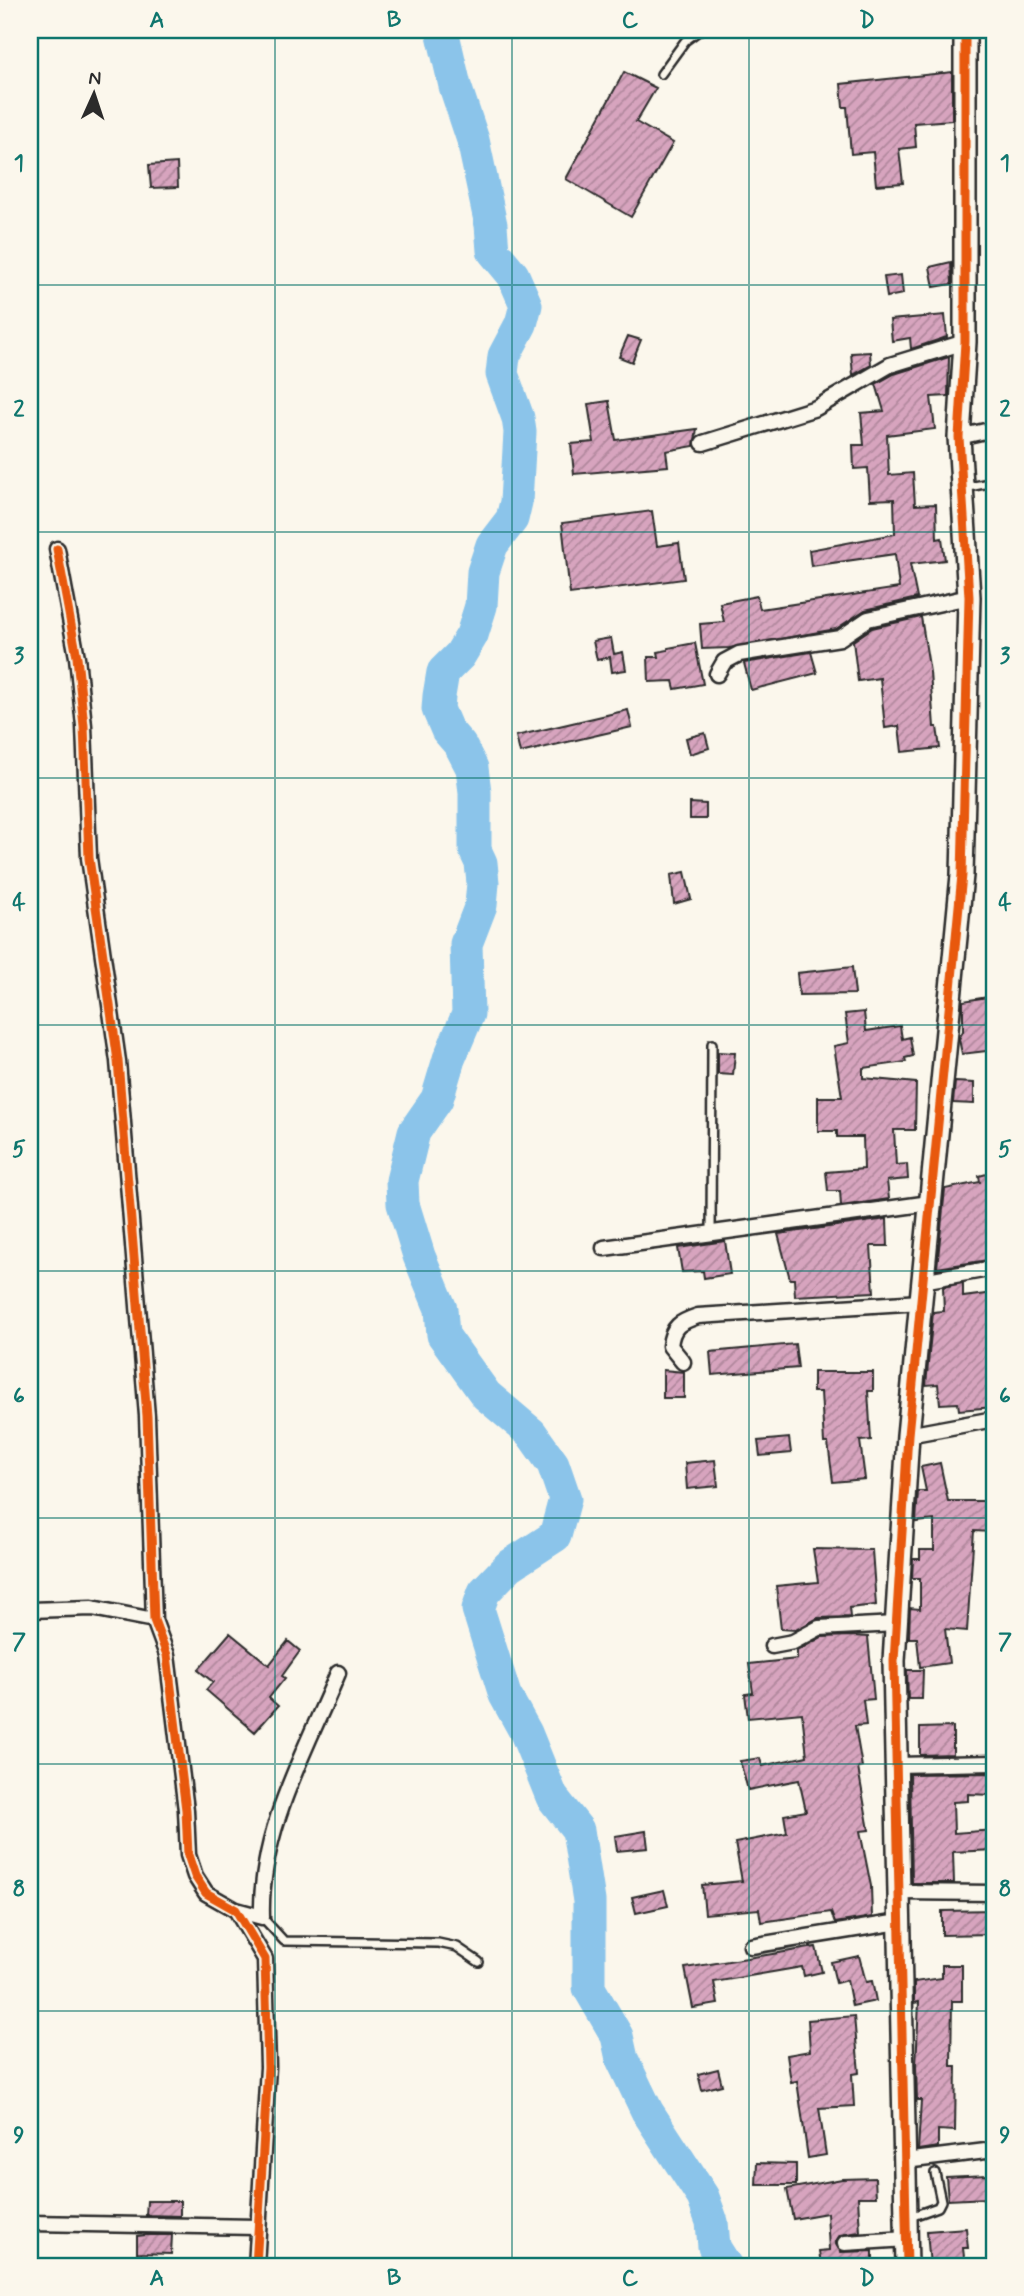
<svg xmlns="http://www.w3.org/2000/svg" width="1024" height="2296" font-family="Mynerve,sans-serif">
	<defs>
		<pattern id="building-hatch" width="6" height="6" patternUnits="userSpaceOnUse" patternTransform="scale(1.75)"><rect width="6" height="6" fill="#d7a4be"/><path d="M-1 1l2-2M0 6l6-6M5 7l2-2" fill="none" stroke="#af869b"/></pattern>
	</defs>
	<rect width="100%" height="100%" fill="#fbf7ec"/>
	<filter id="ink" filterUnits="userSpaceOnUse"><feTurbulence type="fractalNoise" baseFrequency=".0143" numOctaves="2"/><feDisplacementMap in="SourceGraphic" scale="14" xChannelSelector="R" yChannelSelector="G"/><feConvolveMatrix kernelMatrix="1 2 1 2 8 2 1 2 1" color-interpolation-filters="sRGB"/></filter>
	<g filter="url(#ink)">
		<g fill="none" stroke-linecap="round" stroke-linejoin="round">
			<path stroke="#8bc4ea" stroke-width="33" d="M442,30L455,86L473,140L491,225L493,251L513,275L526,305L521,324L504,356L502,374L518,418L520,432L516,502L512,519L492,545L483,572L481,606L472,635L460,655L443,672L439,696L438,709L447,730L460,745L472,768L475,792V850L481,863L483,883L481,905L466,944L468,1014L449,1059L437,1099L414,1132L402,1181L403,1204L419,1256L441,1309L443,1335L486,1395L531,1433L553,1464L565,1499L555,1536L509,1566L484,1592L478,1609L505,1695L526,1733L552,1797L578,1830L589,1901V1988L617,2036L622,2059L647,2111L703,2197L712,2222L714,2247L726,2266"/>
		</g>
		<path fill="url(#building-hatch)" stroke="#2b2b2b" stroke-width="2" d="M624,72L656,88L636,122L673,143L631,217L566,179Z
			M952,72V120L914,123L916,147L899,149L903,183L876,185L873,152L851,154L847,107H843L841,84Z
			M177,163L178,187L151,188L149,165Z
			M951,262L952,284L934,287L930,267Z
			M901,275L903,294L887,297L884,277Z
			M945,315L947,337L911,349L910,338L892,341L890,320Z
			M628,336L641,340L632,362L619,357Z
			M870,352L871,365L853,375L851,353Z
			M949,357L948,396L931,397L935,429L887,435L889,475L913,473L915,505L936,504L937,539L942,538L945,560L910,564L917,598L865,610L836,629L729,648L702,649L700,624L724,622L720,603L757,596L760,609L899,588L895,554L811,566L809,550L895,534L894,499L870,500L868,468L854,469L853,445H864L861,413L884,411L876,384L894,374Z
			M609,401L616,440L697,429L694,446L666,451L668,466L574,474L571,444L594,442L588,404Z
			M652,511L657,546L679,543L684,579L570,594L562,523Z
			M921,617L930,672L934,727H937L940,748L902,752L899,726L885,728L880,678L858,681L853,641L872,628Z
			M611,638L614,654L623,652L626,670L612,672L610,657L597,660L593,641Z
			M695,643L703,684L675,689L673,681L649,682L648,657H659L658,652L668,650V648Z
			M811,652L817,673L751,690L744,663Z
			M628,710L632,727L520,753L516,736Z
			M705,733L709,748L690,754L686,738Z
			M690,803L706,804V819H690Z
			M685,872L691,899L674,904L671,875Z
			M852,967L855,994L799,995L797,973Z
			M994,996V1050L962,1054L959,1039L963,1031V1001Z
			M864,1012L866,1031L900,1026L902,1039L910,1037L913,1056L905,1058L906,1062L863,1068V1078L916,1083L915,1130H894L896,1165L907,1164L908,1179L887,1181L889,1199L841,1206L840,1191H828L826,1172L864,1169L863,1137H837V1131H818V1097H842L834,1046L849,1043L845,1014Z
			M718,1052L735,1053L733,1075L718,1074Z
			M955,1082L974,1083V1104L953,1103Z
			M994,1172V1259L937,1268L945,1189L980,1182L979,1176Z
			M887,1219L888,1246H871L874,1292L795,1296L794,1279H790L778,1234Z
			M725,1241L730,1274L704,1278L703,1271L682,1272L678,1248Z
			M963,1283V1297L994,1293V1407L959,1410L958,1403L940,1404L938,1384L926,1385L933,1312L944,1311L943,1287Z
			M795,1344L798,1368L712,1375L710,1352Z
			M663,1370L684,1372V1398H663Z
			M813,1372H873V1391H868L871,1440L860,1441L865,1479L833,1482L828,1443H824L821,1392H813Z
			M789,1438L791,1453L760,1456L758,1441Z
			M715,1460L718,1486L687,1489L685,1463Z
			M940,1463L948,1501H992L991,1532L974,1531L967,1631L945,1629L949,1663L920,1667L917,1638H909L910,1608L920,1609V1578H912L913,1559H920V1550H934V1520L916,1522L918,1491H926L921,1467Z
			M813,1549L872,1550L876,1605L849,1608L850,1617L818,1618L796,1630L781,1629L776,1586L818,1582Z
			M230,1633L269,1665L288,1641L300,1651L282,1676L285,1678L269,1698L278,1706L255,1732L206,1690L213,1682L198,1670Z
			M853,1636L868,1637L874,1699L863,1700L866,1725L855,1726L862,1767L858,1768L869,1830L860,1831L871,1886L872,1917L835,1923L831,1912L761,1922L759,1909L705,1914L702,1885L742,1881L735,1843L787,1833L784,1815L806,1811L799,1780L748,1790L740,1761L760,1758L762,1766L807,1756L802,1713L748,1718L745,1694L753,1693L749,1664L797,1659V1651L822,1637Z
			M907,1670H923L922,1699H908Z
			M953,1727V1754L920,1755V1728Z
			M993,1773L991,1795L968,1794V1801L953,1802L954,1833L994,1830V1850L953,1852L954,1883H912L910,1774Z
			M646,1831L648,1848L617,1851L615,1836Z
			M664,1890L668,1906L636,1913L632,1897Z
			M994,1910V1934L942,1935V1911Z
			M816,1947L822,1972L804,1976L802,1967L714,1982L718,2004L693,2008L685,1968Z
			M859,1956L866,1982L872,1981L876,2001L852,2006L847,1980L836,1983L831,1962Z
			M942,1965H962V2001H952L951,2066H956L955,2131L938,2130V2147L918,2150L921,2100H917L916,2066L919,2002L914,2003V1982L942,1978Z
			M854,2016L859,2073L852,2074L854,2106L819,2108L826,2155L808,2158L797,2081L791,2082L787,2055L810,2051L808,2020Z
			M718,2069L722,2085L702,2090L698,2074Z
			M757,2163L796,2164V2185H756Z
			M987,2175L988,2198L948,2200L946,2177Z
			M875,2178L876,2197H858L860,2232L840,2235L835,2243L841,2252L873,2251V2262L843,2261V2266H821L819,2251L829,2250L827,2213L793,2219L787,2189L842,2179Z
			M147,2201H180V2216L146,2215Z
			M966,2228L968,2248H963L965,2266H930L927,2231Z
			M146,2235H172L171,2254L137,2253V2236Z"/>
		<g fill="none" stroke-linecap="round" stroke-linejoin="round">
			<defs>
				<path id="lane" d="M661,74L685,41L700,30
					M964,488L994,482
					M711,1233L712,1044
					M262,1917L284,1941L438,1943L457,1947L479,1962
					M910,2217L938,2207L941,2201L935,2173"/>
				<path id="street" d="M959,437L994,429
					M703,443L816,408L890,365L965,342
					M57,549L77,657L84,726L89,858L118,1061L147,1416L154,1620L167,1655L186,1810L188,1855L195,1876L206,1893L236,1910L265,1959L268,2067L256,2266
					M717,674L724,662L739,654L840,638L868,619L969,597
					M604,1248L930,1203
					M922,1281L994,1268
					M683,1362L670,1346C672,1326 680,1322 698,1316L921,1302
					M908,1435L994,1419
					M30,1610L92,1608L154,1620
					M772,1646L793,1642L819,1628L896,1624
					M896,1765L994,1763
					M898,1892L994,1893
					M236,1910L262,1917C259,1831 306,1750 338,1673
					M751,1946L899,1922
					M905,2161L994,2150
					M30,2223L257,2227
					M845,2243L907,2239"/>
				<path id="secondary" d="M907,2266L894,1661L908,1435L962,875L969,597L959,437L965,342V30"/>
			</defs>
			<use href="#lane" stroke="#2b2b2b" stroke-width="12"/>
			<use href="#street" stroke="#2b2b2b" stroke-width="19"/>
			<use href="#secondary" stroke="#2b2b2b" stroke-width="26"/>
			<use href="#lane" stroke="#fbf7ec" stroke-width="7"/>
			<use href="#street" stroke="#fbf7ec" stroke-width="14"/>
			<use href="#secondary" stroke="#fbf7ec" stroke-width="21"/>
			<defs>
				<path id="cycleway" d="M57,549L77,657L84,726L89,858L118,1061L147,1416L154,1620L167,1655L186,1810L188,1855L195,1876L206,1893L236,1910L265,1959L268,2067L256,2266
					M907,2266L894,1661L908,1435L962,875L969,597L959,437L965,342V30"/>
			</defs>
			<use href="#cycleway" stroke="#fbf7ec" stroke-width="13"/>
			<use href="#cycleway" stroke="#e8590c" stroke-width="9"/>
		</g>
	</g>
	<path fill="none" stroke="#0f766e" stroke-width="2" stroke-opacity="0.55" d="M275,30V2266M512,30V2266M749,30V2266M30,285H994M30,532H994M30,778H994M30,1025H994M30,1271H994M30,1518H994M30,1764H994M30,2011H994"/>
	<rect width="1024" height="2296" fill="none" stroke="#fbf7ec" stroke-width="77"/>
	<g transform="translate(94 94) rotate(3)" stroke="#fbf7ec" stroke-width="5" paint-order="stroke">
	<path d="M0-5L12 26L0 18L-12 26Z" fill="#2b2b2b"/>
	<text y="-10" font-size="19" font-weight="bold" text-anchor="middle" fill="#2b2b2b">N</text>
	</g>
	<rect x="38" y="38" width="948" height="2220" fill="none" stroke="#0f766e" stroke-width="2.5"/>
	<g font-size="23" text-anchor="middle" font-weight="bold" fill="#0f766e">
		<text x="157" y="27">A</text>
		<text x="394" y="27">B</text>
		<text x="630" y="27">C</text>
		<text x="867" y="27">D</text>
		<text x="19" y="170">1</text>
		<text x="1005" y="170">1</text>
		<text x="19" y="416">2</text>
		<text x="1005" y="416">2</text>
		<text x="19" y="663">3</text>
		<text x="1005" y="663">3</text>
		<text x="19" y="909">4</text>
		<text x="1005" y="909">4</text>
		<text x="19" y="1156">5</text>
		<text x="1005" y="1156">5</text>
		<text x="19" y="1403">6</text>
		<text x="1005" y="1403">6</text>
		<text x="19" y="1649">7</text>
		<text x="1005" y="1649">7</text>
		<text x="19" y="1896">8</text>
		<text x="1005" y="1896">8</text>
		<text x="19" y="2142">9</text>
		<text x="1005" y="2142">9</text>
		<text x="157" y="2285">A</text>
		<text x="394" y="2285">B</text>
		<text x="630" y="2285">C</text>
		<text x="867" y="2285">D</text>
	</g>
</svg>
